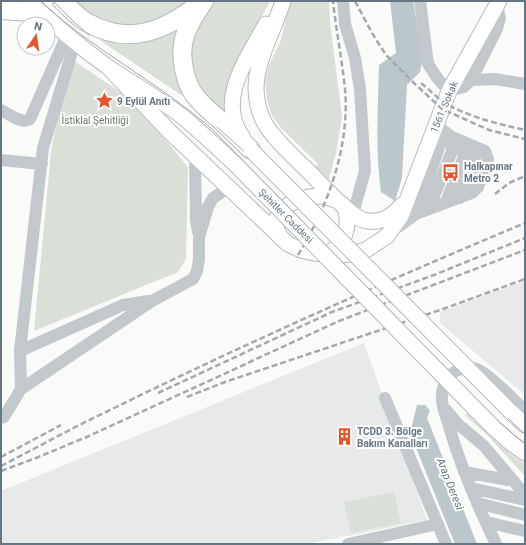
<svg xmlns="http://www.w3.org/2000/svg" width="526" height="545" font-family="Roboto,sans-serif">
	<rect width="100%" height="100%" fill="#fafaf8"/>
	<path fill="#e8e9e9" d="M525,281V395L440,323V312Z
		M364,343L427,520L307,544H1V491Z"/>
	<path fill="#dadfd7" d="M72,1H196L163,22L132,26L115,24L100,20L85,13Z
		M211,1H270L231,75L227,88L224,112L201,97L188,64L192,36Z
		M290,1H329L330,22L342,117L336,153L328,182L315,167L318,164L281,128L271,114L267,100L265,81L268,67L281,40Z
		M180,25L190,101L104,43L85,28Z
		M74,61L131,99L188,167L186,259L178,272L34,331L51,152L60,105Z
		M467,413C485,431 503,450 525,464V476L487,435L465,415Z
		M394,492L401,523L351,533L344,502Z"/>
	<path fill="#bbc7cb" d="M390,1H413L423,57L420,72L407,85L402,178L395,201L381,192C375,150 378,108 379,65L396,53Z
		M417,405H425L430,410L427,418L477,544H455L410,433Z"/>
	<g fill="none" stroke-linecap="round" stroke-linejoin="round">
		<defs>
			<path id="major" d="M29,1C54,25 80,47 108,67C133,84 160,99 184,118C202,133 219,149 236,165
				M283,1C274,32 251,67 257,99C258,109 262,119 267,127C277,142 292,155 304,167C321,183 338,204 357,217C360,219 365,221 369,221C383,223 393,215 402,205
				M108,67L170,132L288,244L301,250L314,253L339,255L351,254L366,250L387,236L401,216L449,91L499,1
				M243,138C215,100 248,58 266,24
				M281,238C264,213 295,197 317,196C324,196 331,198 338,201
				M334,249C347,240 351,218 343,205
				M510,411L525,425
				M493,427L511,443L525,453"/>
			<path id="highway" d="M62,1C70,8 78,18 88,23C128,45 163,32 196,6
				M204,1C188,24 178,41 184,69C186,79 189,89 196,97C203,106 212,113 220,120C231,130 241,140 251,150
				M1,10L32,12L52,24"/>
		</defs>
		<use href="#major" stroke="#b5babe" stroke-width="17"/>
		<use href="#highway" stroke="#b4b9bd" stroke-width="20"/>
		<path stroke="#c3c8cc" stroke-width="12" d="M343,1L345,24L355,58L360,89L365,171L353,214
			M420,1L428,64L438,79L449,91L464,87L471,80L497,29L500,18L497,5
			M471,80L495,79L525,84
			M1,110L15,118L24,121L30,119L67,35
			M195,156L196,220L198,232
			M1,160L42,164
			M460,198L475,158L474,147
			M446,202L463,159L464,142
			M429,209L452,151V137
			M416,214L444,133
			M395,229L416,214L472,193L478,187L488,159L485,151L452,137L436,125
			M20,351L123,305L149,301
			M21,389L152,301L193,279L197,271L199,259V237L208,207L213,198L228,188
			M385,398L446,544
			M446,410L458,424L484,446L525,495
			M1,418L4,417L21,389L20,351L43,148L75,42
			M464,472L514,481
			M471,488L525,500
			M477,503L525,515
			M486,522L525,531
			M348,544L438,524
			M496,544C477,505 460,465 448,423C446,415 441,405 442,397C442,387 446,376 456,371C462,368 472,366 479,370C494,378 511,398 525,410"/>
		<use href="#major" stroke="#fff" stroke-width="15"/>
		<use href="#highway" stroke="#fff" stroke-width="18"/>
		<path stroke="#a2aab0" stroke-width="1" d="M40,1C93,50 158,82 212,129L499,422L525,444
			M53,1L75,23L89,35
			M217,127L247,154L515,425L525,434"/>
		<path stroke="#a2aab0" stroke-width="2.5" stroke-dasharray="6 3" stroke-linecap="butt" d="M355,1L372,33L386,55L415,84L442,109L489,130L525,139
			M421,83C429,89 437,98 445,103C469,117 498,124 525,130
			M495,194L509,183L525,176
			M298,255C328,206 350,147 345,89C342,59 336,30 333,1
			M158,393L332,312L434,275L525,238
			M187,397L225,382L443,309L525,279
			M1,457L61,425
			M1,466C36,448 70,429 106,412C244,344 384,282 525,223
			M1,471L36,458L89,436L339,321L525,250"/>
		<defs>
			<path id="major-bridge" d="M251,150L510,411
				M236,165L493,427"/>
		</defs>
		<use href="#major-bridge" stroke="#b5babe" stroke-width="17" stroke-linecap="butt"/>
		<use href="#major-bridge" stroke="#fff" stroke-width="15"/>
	</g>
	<defs>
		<symbol id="sight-bare" viewBox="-9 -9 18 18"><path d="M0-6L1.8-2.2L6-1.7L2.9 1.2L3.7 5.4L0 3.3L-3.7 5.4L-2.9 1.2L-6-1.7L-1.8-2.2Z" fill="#e4572e" stroke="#fff" stroke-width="2.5" paint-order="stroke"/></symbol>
		<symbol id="bus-bare" viewBox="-9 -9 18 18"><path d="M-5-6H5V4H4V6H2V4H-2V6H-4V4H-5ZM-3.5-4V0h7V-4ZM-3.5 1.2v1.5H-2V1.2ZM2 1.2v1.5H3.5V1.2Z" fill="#e4572e" stroke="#fff" stroke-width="2.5" paint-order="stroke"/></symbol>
		<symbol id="building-bare" viewBox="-9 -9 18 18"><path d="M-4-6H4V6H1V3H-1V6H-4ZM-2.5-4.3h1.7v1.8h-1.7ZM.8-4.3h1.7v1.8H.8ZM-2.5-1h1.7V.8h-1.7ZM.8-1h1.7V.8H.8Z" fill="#e4572e" stroke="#fff" stroke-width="2.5" paint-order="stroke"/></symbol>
	</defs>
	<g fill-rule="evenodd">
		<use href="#sight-bare" x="92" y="88" width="25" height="25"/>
		<use href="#bus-bare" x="438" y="160" width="25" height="25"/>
		<use href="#building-bare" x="332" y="424" width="25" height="25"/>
	</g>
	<g text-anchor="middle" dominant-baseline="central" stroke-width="4" stroke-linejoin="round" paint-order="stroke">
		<g font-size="10" font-weight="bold" fill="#657683" stroke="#fff" text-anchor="start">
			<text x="117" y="101">9 Eylül Anıtı</text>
			<text x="464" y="166">Halkapınar<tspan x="464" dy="12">Metro 2</tspan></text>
			<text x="357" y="431">TCDD 3. Bölge<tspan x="357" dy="12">Bakım Kanalları</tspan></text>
		</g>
		<g font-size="10" fill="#657683" stroke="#fff">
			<text transform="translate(444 107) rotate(-67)">1561. Sokak</text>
			<text transform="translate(286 216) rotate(45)">Şehitler Caddesi</text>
		</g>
		<g font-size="10" fill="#687a64" stroke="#fff">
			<text x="95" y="120">İstiklal Şehitliği</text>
		</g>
		<g font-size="11" font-style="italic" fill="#60757c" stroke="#fff">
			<text transform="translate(450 484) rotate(68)">Arap Deresi</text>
		</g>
	</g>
	<rect width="526" height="545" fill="none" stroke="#657683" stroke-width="4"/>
	<g transform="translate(36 36) rotate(13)"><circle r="19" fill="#ffffff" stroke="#c1c8cd"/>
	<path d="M0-3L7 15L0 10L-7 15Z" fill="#e4572e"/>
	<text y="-6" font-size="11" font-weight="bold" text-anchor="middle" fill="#657683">N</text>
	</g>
</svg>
